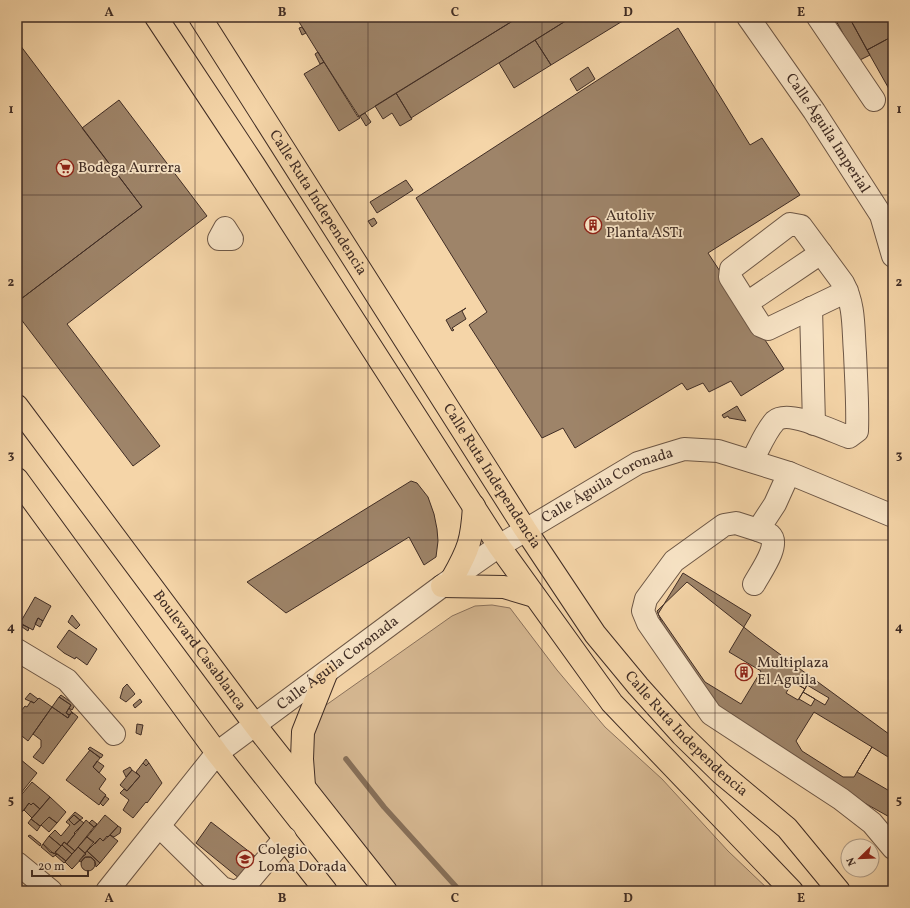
<svg xmlns="http://www.w3.org/2000/svg" width="910" height="908" font-family="Vollkorn,serif">
	<rect width="100%" height="100%" fill="#f5d5a8"/>
	<filter id="stains"><feTurbulence type="fractalNoise" baseFrequency=".005" numOctaves="4"/><feColorMatrix values="0 0 0 0 .2 0 0 0 0 .09 0 0 0 0 .02 0 0 0 .5 -.17"/></filter>
	<radialGradient id="worn" r=".72"><stop offset=".6" stop-color="#630" stop-opacity="0"/><stop offset="1" stop-color="#630" stop-opacity=".3"/></radialGradient>
	<path fill="#d6b892" stroke="#8b725c" d="M492,605L510,608L557,670L605,727L662,779L728,851L770,891H397L316,785L309,772L305,752L319,710L452,616L475,606Z"/>
	<g fill="none" stroke-linecap="round" stroke-linejoin="round">
		<path stroke="#877059" stroke-width="5.5" d="M346,759L384,807L460,891"/>
	</g>
	<path fill="#9e8469" stroke="#402d25" fill-rule="evenodd" d="M296,17H519L358,117Z
		M519,17H572L411,118L396,93Z
		M572,17H635L621,22L551,65L535,40Z
		M834,17H849L870,55L858,61Z
		M849,17H893V36L867,50Z
		M302,27L306,33L302,35L299,28Z
		M678,28L750,145L762,138L800,195L708,253L784,369L741,396L731,381L709,392L703,383L687,390L682,383L575,448L563,428L542,438L469,325L487,312L416,198Z
		M893,36V96L867,50Z
		M535,40L551,65L514,88L499,63Z
		M17,41L142,207L17,302Z
		M318,52L324,62L320,64L315,54Z
		M324,62L360,118L339,131L304,74Z
		M588,67L595,79L577,91L570,79Z
		M396,93L412,119L400,126L392,113L383,119L375,106Z
		M119,100L207,216L67,324L160,446L133,466L17,314V302L142,207L82,128Z
		M365,113L371,122L366,126L360,116Z
		M406,180L413,190L377,213L370,202Z
		M374,218L377,223L372,227L368,221Z
		M466,308L462,311L466,319L452,328L454,330L452,331L446,320Z
		M737,406L746,421L729,418L728,416L724,418L722,415Z
		M411,481L417,483L428,497L434,514L437,529L438,541L436,557L424,565L409,537L286,613L247,582Z
		M683,573L751,615L729,652L761,671L741,704L705,682L658,614Z
		M687,582L755,636L893,737V819L697,709L657,611Z
		M35,597L51,606L43,621L38,618L33,630L20,623Z
		M72,615L80,625L76,629L68,622Z
		M38,618L43,621L40,627L35,624Z
		M23,625L29,628L28,631L22,627Z
		M69,630L97,649L87,665L76,657L75,659L64,653L57,647Z
		M793,681L805,689L798,700L786,693Z
		M800,681L807,685L805,689L798,685Z
		M127,684L135,694L126,702L120,698L123,688Z
		M807,685L829,698L825,705L803,692Z
		M803,692L815,699L811,706L799,699Z
		M30,693L38,699L34,703L25,699Z
		M61,695L75,705L72,710L69,708L71,705L59,697Z
		M59,697L71,705L66,713L69,715L68,718L52,707Z
		M39,698L52,707L28,741L17,732L21,725L17,722V716L25,706L27,707L31,701L34,703Z
		M140,699L142,702L135,708L133,705Z
		M52,707L68,718L72,712L78,717L43,764L33,757L41,747V740L33,734Z
		M69,708L73,714L72,712L69,715L66,713Z
		M814,712L872,747L854,777H843L802,751L796,741Z
		M17,722L21,725L17,731Z
		M137,724L143,725L141,735L136,733Z
		M90,747L103,755L101,758L88,749Z
		M872,747L893,760V793L857,772Z
		M90,750L100,758L93,767L106,779L99,789L106,795L99,805L66,780Z
		M20,759L37,773L17,798V762Z
		M146,759L149,763L146,766L143,763Z
		M97,761L104,766L99,773L93,767Z
		M143,763L146,766L149,763L162,783L147,803L146,802L133,818L123,810L129,800L120,793L124,789L127,791L140,776L136,772Z
		M130,767L132,770L126,777L123,771Z
		M132,770L140,776L127,791L120,785Z
		M32,782L50,797L40,809L33,803L31,805L29,803L23,811L17,806V800Z
		M105,796L109,799L103,806L100,803Z
		M50,797L66,812L57,823L49,817L40,826L31,819Z
		M29,803L31,805L33,803L40,809L32,818L24,810Z
		M17,806L23,811L19,815L17,814Z
		M75,812L83,818L80,820L84,823L74,833L75,834L67,844L68,845L64,842L61,846L49,836L55,830L61,836L70,825L66,822ZM74,815L80,820L74,825L69,820Z
		M74,815L80,820L74,825L69,820Z
		M105,815L118,826L108,837L107,836L103,841L100,838L95,844L87,837Z
		M49,817L57,823L49,832L41,825Z
		M31,819L40,826L41,825L37,831L28,823Z
		M86,820L94,827L75,851L67,844Z
		M92,820L97,824L94,827L89,823Z
		M211,822L260,860L245,883L196,843Z
		M118,826L121,828L120,833L114,837L110,835Z
		M30,835L41,844L40,846L28,836Z
		M110,835L118,841L100,863L87,851L100,838L103,841Z
		M49,836L61,846L54,854L43,844Z
		M87,837L94,842L85,853L78,847Z
		M64,842L75,851L72,854L62,845Z
		M43,844L50,852L57,854L53,857L41,847Z
		M62,845L72,854L66,861L55,852Z
		M78,847L86,854L72,869L65,862Z
		M87,851L100,863L96,867L95,861L91,857H85L81,862L79,861Z
		M57,854L66,861L64,863L55,855Z
		M81 864a7 7 0 1 1 14 0a7 7 0 1 1-14 0Z"/>
	<g fill="none" stroke-linecap="round" stroke-linejoin="round">
		<defs>
			<g id="minor">
				<path id="s1" d="M748,17L814,111L881,215L893,256"/>
				<path d="M818,17L874,100"/>
				<path d="M225,228L232,239H219Z"/>
				<path d="M747,303L821,253"/>
				<path d="M811,308L814,424"/>
				<path d="M752,461C759,448 765,432 775,421C788,409 834,432 849,437L857,431C858,405 856,379 855,353C853,329 855,305 843,283L801,226L790,224L731,269L730,277L761,326L768,329L847,291"/>
				<path d="M789,473L775,504L758,530L736,523L724,525L674,561L646,599L643,611L648,623L711,714L841,799L872,823L893,848"/>
				<path d="M754,584C759,574 781,545 770,535C767,533 762,532 758,530"/>
				<path d="M17,650L67,680L114,734"/>
				<path d="M159,826L222,888L231,891"/>
				<path d="M17,863L51,891"/>
				<path id="s2" d="M107,891L217,753L442,586L499,546L638,463L684,449L718,451L789,473L893,516"/>
				<path d="M236,891L243,888L285,838"/>
			</g>
			<g id="major">
				<path d="M156,17L254,165L499,546L612,703L792,891"/>
				<path id="s3" d="M200,17L525,529L595,634L638,686L682,735L721,773L787,828L839,891"/>
				<path id="s4" d="M17,406L255,725L386,891"/>
				<path d="M17,479L217,753L326,891"/>
				<path d="M452,579C469,549 472,540 474,506"/>
				<path d="M442,586L504,587L534,596"/>
				<path d="M304,786L302,759L303,732L326,674"/>
			</g>
		</defs>
		<use href="#minor" stroke="#6d5746" stroke-width="24"/>
		<use href="#major" stroke="#402d25" stroke-width="24"/>
		<use href="#minor" stroke="#f8e4c6" stroke-width="22"/>
		<use href="#major" stroke="#f5d5a8" stroke-width="22"/>
	</g>
	<path fill="none" stroke="#402d25" stroke-width="1" stroke-opacity="0.55" d="M195,17V891M368,17V891M542,17V891M715,17V891M17,195H893M17,368H893M17,540H893M17,713H893"/>
	<defs>
		<symbol id="supermarket-ring" viewBox="-11 -11 22 22"><circle r="9.5" fill="#f8e4c6" stroke="#8f2418" stroke-width="1.5"/><path d="M-6-5.5h2.5l.6 2H6L4.5 2H-2.5L-4.4-4H-6ZM-1.5 3.2a1.3 1.3 0 1 0 .1 0ZM3 3.2a1.3 1.3 0 1 0 .1 0Z" fill="#8f2418"/></symbol>
		<symbol id="building-ring" viewBox="-11 -11 22 22"><circle r="9.5" fill="#f8e4c6" stroke="#8f2418" stroke-width="1.5"/><path d="M-4-6H4V6H1V3H-1V6H-4ZM-2.5-4.3h1.7v1.8h-1.7ZM.8-4.3h1.7v1.8H.8ZM-2.5-1h1.7V.8h-1.7ZM.8-1h1.7V.8H.8Z" fill="#8f2418"/></symbol>
		<symbol id="school-ring" viewBox="-11 -11 22 22"><circle r="9.5" fill="#f8e4c6" stroke="#8f2418" stroke-width="1.5"/><path d="M0-5L7-2L0 1L-7-2ZM-4 1L0 2.5L4 1V4Q0 6-4 4Z" fill="#8f2418"/></symbol>
	</defs>
	<g fill-rule="evenodd">
		<use href="#supermarket-ring" x="55" y="158" width="20" height="20"/>
		<use href="#building-ring" x="583" y="215" width="20" height="20"/>
		<use href="#building-ring" x="734" y="662" width="20" height="20"/>
		<use href="#school-ring" x="235" y="849" width="20" height="20"/>
	</g>
	<g text-anchor="middle" dominant-baseline="central" stroke-width="3.5" stroke-linejoin="round" paint-order="stroke">
		<g font-size="15" fill="#402d25" stroke="#f8e4c6">
			<text stroke="none"><textPath href="#s1" startOffset="141">Calle Águila Imperial</textPath></text>
			<text stroke="none"><textPath href="#s3" startOffset="220">Calle Ruta Independencia</textPath></text>
			<text stroke="none"><textPath href="#s3" startOffset="544">Calle Ruta Independencia</textPath></text>
			<text stroke="none"><textPath href="#s2" startOffset="651">Calle Águila Coronada</textPath></text>
			<text stroke="none"><textPath href="#s4" startOffset="305">Boulevard Casablanca</textPath></text>
			<text stroke="none"><textPath href="#s2" startOffset="327">Calle Águila Coronada</textPath></text>
			<text stroke="none"><textPath href="#s3" startOffset="868">Calle Ruta Independencia</textPath></text>
		</g>
		<g font-size="15" fill="#402d25" stroke="#f8e4c6" text-anchor="start">
			<text x="78" y="168">Bodega Aurrera</text>
			<text x="606" y="216">Autoliv<tspan x="606" dy="17">Planta AST1</tspan></text>
			<text x="757" y="663">Multiplaza<tspan x="757" dy="17">El Aguila</tspan></text>
			<text x="258" y="850">Colegio<tspan x="258" dy="17">Loma Dorada</tspan></text>
		</g>
	</g>
	<rect width="910" height="908" fill="none" stroke="#f5d5a8" stroke-width="44"/>
	<g transform="translate(860 858) rotate(247)"><circle r="19" fill="#f8e4c6" stroke="#ae9b86"/>
	<path d="M0-3L7 15L0 10L-7 15Z" fill="#8f2418"/>
	<text y="-6" font-size="11" font-weight="bold" text-anchor="middle" fill="#402d25">N</text>
	</g>
	<path d="M32 870v6h56v-6" fill="none" stroke="#402d25" stroke-width="2"/>
	<text x="38" y="870" font-size="12" fill="#402d25" stroke="#f8e4c6" stroke-width="3" paint-order="stroke">20 m</text>
	<rect x="22" y="22" width="866" height="864" fill="none" stroke="#402d25" stroke-width="1.5"/>
	<g font-size="13" text-anchor="middle" font-weight="bold" fill="#402d25">
		<text x="109" y="16">A</text>
		<text x="282" y="16">B</text>
		<text x="455" y="16">C</text>
		<text x="628" y="16">D</text>
		<text x="801" y="16">E</text>
		<text x="11" y="113">1</text>
		<text x="899" y="113">1</text>
		<text x="11" y="286">2</text>
		<text x="899" y="286">2</text>
		<text x="11" y="459">3</text>
		<text x="899" y="459">3</text>
		<text x="11" y="631">4</text>
		<text x="899" y="631">4</text>
		<text x="11" y="804">5</text>
		<text x="899" y="804">5</text>
		<text x="109" y="902">A</text>
		<text x="282" y="902">B</text>
		<text x="455" y="902">C</text>
		<text x="628" y="902">D</text>
		<text x="801" y="902">E</text>
	</g>
	<rect width="100%" height="100%" filter="url(#stains)"/>
	<rect width="100%" height="100%" fill="url(#worn)"/>
</svg>
